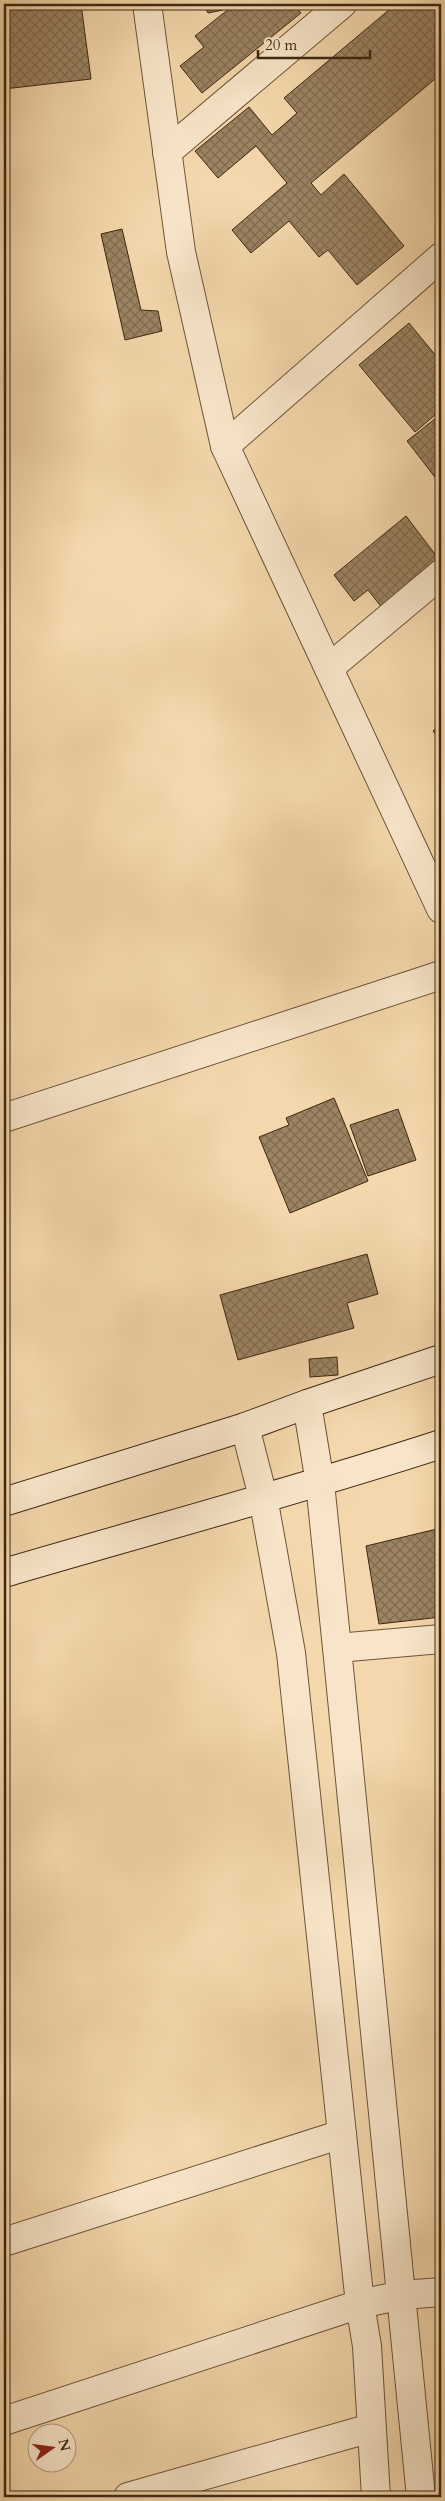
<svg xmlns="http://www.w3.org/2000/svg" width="445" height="2501" font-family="Cardo,serif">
	<defs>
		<pattern id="building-cross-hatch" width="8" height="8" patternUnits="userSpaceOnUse" patternTransform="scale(1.25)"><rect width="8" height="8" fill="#9c8362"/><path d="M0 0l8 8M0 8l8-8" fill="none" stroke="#806b4f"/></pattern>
	</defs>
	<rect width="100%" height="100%" fill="#f4d7ac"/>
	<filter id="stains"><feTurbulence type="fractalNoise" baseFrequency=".004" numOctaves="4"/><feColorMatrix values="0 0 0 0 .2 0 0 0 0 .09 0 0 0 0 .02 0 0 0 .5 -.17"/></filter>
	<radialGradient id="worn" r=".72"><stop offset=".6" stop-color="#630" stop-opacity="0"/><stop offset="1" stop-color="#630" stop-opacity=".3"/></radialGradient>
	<path fill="url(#building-cross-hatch)" stroke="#3d2811" d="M4,4H81L91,79L4,89Z
		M203,4H229L223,10L208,13Z
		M235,4H294L301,13L202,93L180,66L204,47L195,36Z
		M396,4H441V68L438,71L441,74L311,183L321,195L344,174L404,246L357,285L328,250L319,257L289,221L251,253L232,230L287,183L256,146L218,178L195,151L249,107L272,135L297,113L284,98Z
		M122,229L141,310L158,311L162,331L125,340L101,234Z
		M409,323L441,362V410L415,432L359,365Z
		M441,414V485L407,441Z
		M406,516L441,562L383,609L368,590L354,601L334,575Z
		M441,724V741L433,731Z
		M334,1098L368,1181L290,1213L259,1137L289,1125L286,1118Z
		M398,1109L416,1160L368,1176L350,1125Z
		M367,1254L378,1294L347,1303L354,1328L238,1360L220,1295Z
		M337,1357L338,1375L310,1377L309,1359Z
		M441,1528V1617L379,1624L366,1546Z"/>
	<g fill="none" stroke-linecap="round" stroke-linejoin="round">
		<defs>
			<path id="minor" d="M167,152L342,4
				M225,446L441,257
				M329,668L441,574
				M4,1118L441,975
				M337,1648L441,1639
				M4,2242L342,2134
				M360,2304L402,2295L441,2292
				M128,2497L371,2428"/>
			<path id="tertiary" d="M147,4L181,252L225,446L441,909
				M307,1404L320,1483L337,1648L421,2497
				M245,1427L263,1497L291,1653L360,2304L367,2346L376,2497
				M4,2421L360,2304"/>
			<path id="secondary" d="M4,1502L245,1427L307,1404L441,1359
				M4,1573C150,1530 297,1491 441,1444"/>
		</defs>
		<use href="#minor" stroke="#6b5438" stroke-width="30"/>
		<use href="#tertiary" stroke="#6b5438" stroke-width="30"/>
		<use href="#secondary" stroke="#3d2811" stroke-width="30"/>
		<use href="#minor" stroke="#f8e5c9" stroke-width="28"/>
		<use href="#tertiary" stroke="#f8e5c9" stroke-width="28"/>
		<use href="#secondary" stroke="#f8e5c9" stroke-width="28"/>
	</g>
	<rect width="445" height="2501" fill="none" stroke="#f4d7ac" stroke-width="20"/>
	<rect x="5" y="5" width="435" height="2491" fill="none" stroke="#3d2811" stroke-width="2.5"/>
	<rect x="10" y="10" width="425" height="2481" fill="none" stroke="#3d2811"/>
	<g transform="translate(52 2448) rotate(76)"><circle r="24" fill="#f8e5c9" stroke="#ad997f"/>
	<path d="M0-4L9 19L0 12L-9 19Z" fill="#8f2418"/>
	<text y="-8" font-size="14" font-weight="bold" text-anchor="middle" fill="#3d2811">N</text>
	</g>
	<path d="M258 50v8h112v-8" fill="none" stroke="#3d2811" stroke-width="2.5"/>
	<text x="265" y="50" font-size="15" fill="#3d2811" stroke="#f8e5c9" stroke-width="4" paint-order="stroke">20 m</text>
	<rect width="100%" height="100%" filter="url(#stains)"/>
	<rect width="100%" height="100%" fill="url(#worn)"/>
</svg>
